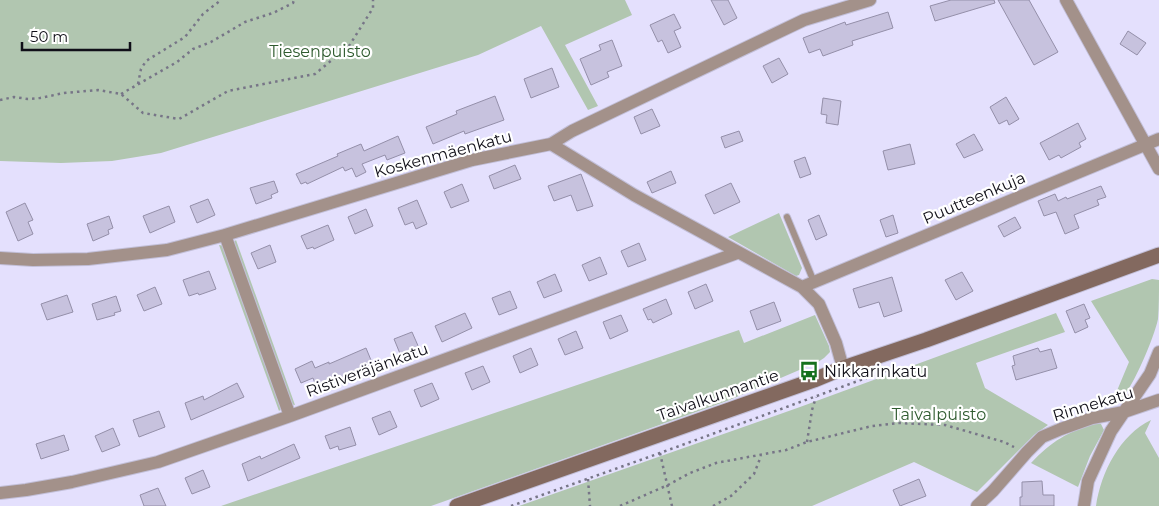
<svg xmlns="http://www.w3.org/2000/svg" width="1159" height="506" font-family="Montserrat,sans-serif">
	<rect width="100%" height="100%" fill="#e4e0fd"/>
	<path fill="#b1c6b0" d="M0,0H625L632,15L565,45L598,106L588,110L541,26L478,55L161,153L112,161L61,163L0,161Z
		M779,213L802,268L799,275L796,276L728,237Z
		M236,240L295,405L290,404L233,243Z
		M219,245L225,246L282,408L279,411Z
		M1152,279L1159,280C1159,292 1159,307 1158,319C1154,338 1134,385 1121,400C1118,403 1115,404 1111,405L1129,362L1091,301Z
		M1056,313L1065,332L976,363L985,388L1048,425L1034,435L977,492L914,462L812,506H519L800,407Z
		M815,315L829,346L830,352L824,358L818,362L727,401L431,506H221L739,330L744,343Z
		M1151,420L1145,433L1159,458V506H1096C1101,472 1120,435 1151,420Z
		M1097,423L1101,424L1104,430L1090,456L1078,487L1031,463C1051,442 1068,431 1097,423Z"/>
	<path fill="#c7c2de" stroke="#948fa9" d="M711,0H728L737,18L724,25Z
		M951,0H994L995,3L935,21L930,6Z
		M998,0H1029L1058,52L1034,65Z
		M888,12L893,28L852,41L853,45L823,56L820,49L809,53L803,38L845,22L846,25Z
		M674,14L681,28L674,31L681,47L668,53L662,40L658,42L650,25Z
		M1128,31L1146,43L1137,55L1120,44Z
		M612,40L622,66L607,72L609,77L591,85L580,59L601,50L599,45Z
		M779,58L788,74L772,83L763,66Z
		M552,68L559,87L531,98L524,79Z
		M495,96L504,120L465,134L464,131L433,144L426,127L457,114L456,111Z
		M1006,97L1019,119L1009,125L1007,120L999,124L990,107Z
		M823,98L841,101L838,125L826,123L827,115L821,114Z
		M652,109L660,126L641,134L634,117Z
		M1078,123L1086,139L1079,143L1081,147L1061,158L1059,155L1049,160L1040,143Z
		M739,131L743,141L725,148L721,137Z
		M974,134L983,150L964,158L956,144Z
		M398,136L405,153L387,160L385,155L362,164L366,172L356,177L352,168L345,171L343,167L307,184L306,182L301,184L296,174L338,156L337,154L361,144L364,151Z
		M910,144L915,164L888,170L883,151Z
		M805,157L811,174L800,178L794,161Z
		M515,165L521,179L494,189L489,176Z
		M671,171L676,183L652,193L647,182Z
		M581,174L593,206L577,211L571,195L554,201L548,186Z
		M274,181L278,192L271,195L272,198L256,204L250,188Z
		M731,183L740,202L714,214L705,195Z
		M462,184L469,201L451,208L444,192Z
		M1101,186L1106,197L1097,200L1099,205L1074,215L1079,228L1065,234L1056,212L1044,216L1038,201L1055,194L1058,201L1066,197L1067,199Z
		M208,199L215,215L197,223L190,206Z
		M417,200L427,224L416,229L413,222L405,225L398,208Z
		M25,203L33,220L28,222L33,234L18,241L6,212Z
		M169,206L175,222L150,233L143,216Z
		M366,209L373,226L355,234L348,217Z
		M819,215L827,235L816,240L808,220Z
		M893,215L898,233L886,237L880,220Z
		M109,216L113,228L108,230L109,234L93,241L87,224Z
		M1015,217L1021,228L1004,237L998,226Z
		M328,225L334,240L314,249L313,247L307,249L301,236Z
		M639,243L646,260L628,267L621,251Z
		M270,245L276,262L258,269L251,253Z
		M600,257L607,274L589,281L582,265Z
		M209,271L216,289L199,295L198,293L189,296L183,280Z
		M962,272L973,291L956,300L945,280Z
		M555,274L562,291L544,298L537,282Z
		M892,277L902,311L884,317L879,302L859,308L853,289Z
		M706,284L713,301L695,309L688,292Z
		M155,287L162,304L144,311L137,295Z
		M510,291L517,308L499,315L492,298Z
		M67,295L73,312L47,320L41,304Z
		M116,296L121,311L114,313L115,315L97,320L92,304Z
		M666,299L672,314L653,323L651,319L648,320L643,309Z
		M774,302L781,321L757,330L750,311Z
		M1084,304L1090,318L1085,320L1088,327L1075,333L1066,311Z
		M465,313L472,328L442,342L435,326Z
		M621,315L628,331L610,339L603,322Z
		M576,331L583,348L565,355L558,339Z
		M412,332L419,348L401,356L394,339Z
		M366,348L373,365L328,384L327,381L316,386L313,378L301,383L295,369L312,361L315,368L329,362V364Z
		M531,348L538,365L520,373L513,356Z
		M1038,348L1040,352L1051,349L1057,368L1016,380L1012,366L1015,365L1013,356Z
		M483,366L490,382L472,390L465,373Z
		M237,383L244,397L191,420L185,403L203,396L204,400Z
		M432,383L439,399L421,407L414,390Z
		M159,411L165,427L139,437L133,420Z
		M390,411L397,427L379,435L372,418Z
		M350,427L356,445L339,450L338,446L330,449L325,436Z
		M113,428L120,445L102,452L95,436Z
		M64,435L69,450L41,459L36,444Z
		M294,444L300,458L248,481L242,464L260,456L261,459Z
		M203,470L210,487L192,494L185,478Z
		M919,479L926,496L900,506L893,490Z
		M1042,481L1043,495H1054V506H1020V497H1022V482Z
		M158,488L166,506H144L140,495Z"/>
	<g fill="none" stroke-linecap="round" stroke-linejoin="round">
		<defs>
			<path id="lane" d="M787,217L814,282"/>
			<path id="street" d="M1066,0L1159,169
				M551,144L634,195L802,287L819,304L836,343L843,368
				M225,235L290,416
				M0,258L33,260L88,259L167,250L225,235L472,160L551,144L572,131L804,20L870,0
				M802,287L1159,139
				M0,493L26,490L72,482L158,462L290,416L737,253
				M977,506L993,491L1027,452L1042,437L1061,429L1092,418L1124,412L1159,400
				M1084,506L1088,481L1111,431L1150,374L1159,352"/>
			<path id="secondary" d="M457,506L814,380L843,368L926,340L1159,255"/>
		</defs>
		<use href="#lane" stroke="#c2bfd8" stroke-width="8"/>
		<use href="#street" stroke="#c2bfd8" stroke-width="14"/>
		<use href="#secondary" stroke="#c2bfd8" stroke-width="17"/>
		<path stroke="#777587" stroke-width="2.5" stroke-dasharray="2.5 4" stroke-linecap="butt" d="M138,84L141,69L146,61L185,37L203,14L221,0
			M121,94L177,62L193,49L211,42L245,22L273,13L293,3L294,0
			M0,100L14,97L28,99L40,98L64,93L98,90L121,94L143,113L179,119L228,91L315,74L349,46L373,8V0
			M807,442L812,410L816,397
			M660,453L672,506
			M588,479L590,506
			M511,506L660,453L891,369
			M620,506L668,485L690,473L716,463L786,450L807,442L872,426L898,423L945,425L1004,442L1014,447
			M713,506L731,496L754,474L761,456"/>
		<use href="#lane" stroke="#a3918a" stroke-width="6"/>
		<use href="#street" stroke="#a3918a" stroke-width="12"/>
		<use href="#secondary" stroke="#83695f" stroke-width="15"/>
	</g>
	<defs>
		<symbol id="bus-bare" viewBox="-9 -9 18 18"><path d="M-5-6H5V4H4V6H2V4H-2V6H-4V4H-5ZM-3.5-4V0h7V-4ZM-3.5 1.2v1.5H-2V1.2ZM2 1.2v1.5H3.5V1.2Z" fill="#14701c" stroke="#fff" stroke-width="2.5" paint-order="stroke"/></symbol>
	</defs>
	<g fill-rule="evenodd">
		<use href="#bus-bare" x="795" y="357" width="28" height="28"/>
	</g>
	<g text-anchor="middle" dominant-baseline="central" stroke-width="4.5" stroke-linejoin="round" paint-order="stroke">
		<g font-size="16" fill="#2f5b2f" stroke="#fff">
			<text x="320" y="51">Tiesenpuisto</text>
			<text x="939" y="414">Taivalpuisto</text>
		</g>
		<g font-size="16" fill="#100f18" stroke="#fff">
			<text transform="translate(443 154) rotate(-15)">Koskenmäenkatu</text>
			<text transform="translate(974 198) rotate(-23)">Puutteenkuja</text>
			<text transform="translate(367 370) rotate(-20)">Ristiveräjänkatu</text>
			<text transform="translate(718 395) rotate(-19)">Taivalkunnantie</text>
			<text transform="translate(1093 404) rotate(-17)">Rinnekatu</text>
		</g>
		<g font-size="16" fill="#100f18" stroke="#fff" text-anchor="start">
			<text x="824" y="371">Nikkarinkatu</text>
		</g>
	</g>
	<path d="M22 42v8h108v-8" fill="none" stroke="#100f18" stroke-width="2.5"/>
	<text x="30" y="42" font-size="15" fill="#100f18" stroke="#ffffff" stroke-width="4" paint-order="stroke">50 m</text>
</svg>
